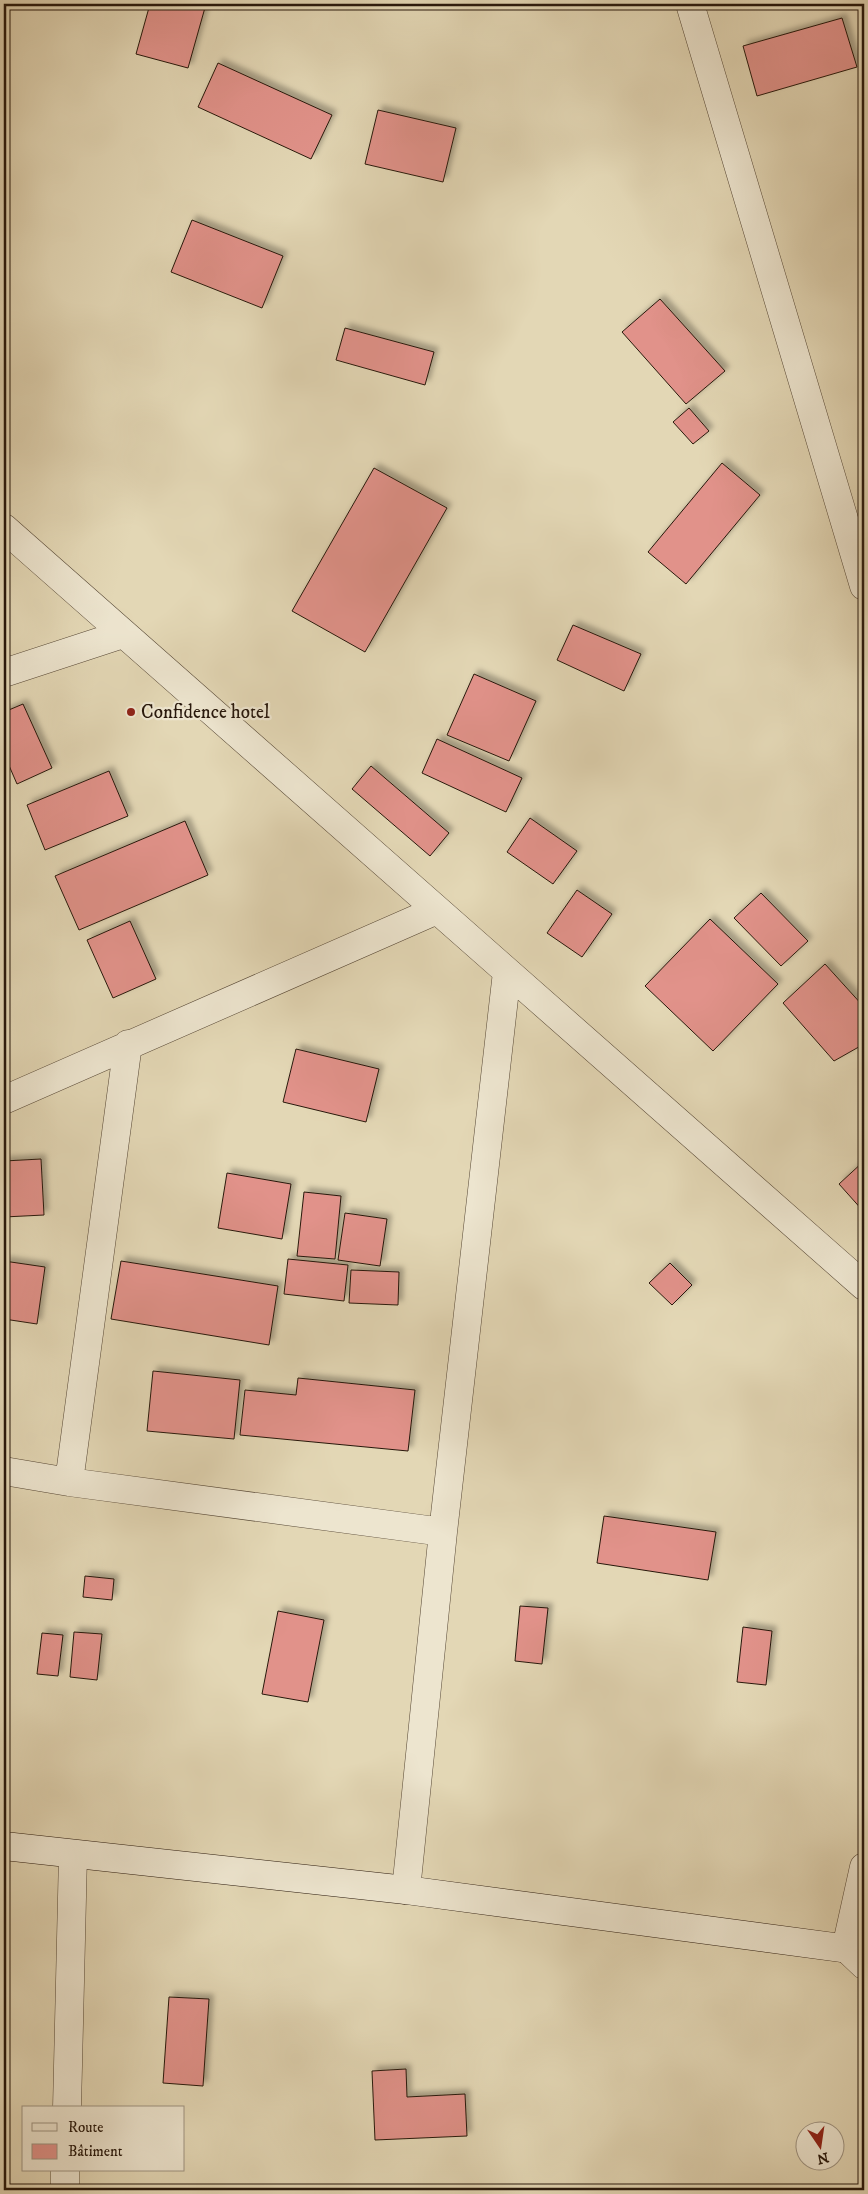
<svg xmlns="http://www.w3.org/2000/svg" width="868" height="2194" font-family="'IM FELL DW Pica',serif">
	<defs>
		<filter id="shadow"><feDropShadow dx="4.5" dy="-4.5" stdDeviation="2.5" flood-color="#0004"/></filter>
	</defs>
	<rect width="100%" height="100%" fill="#e3d7b5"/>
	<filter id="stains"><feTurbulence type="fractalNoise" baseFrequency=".004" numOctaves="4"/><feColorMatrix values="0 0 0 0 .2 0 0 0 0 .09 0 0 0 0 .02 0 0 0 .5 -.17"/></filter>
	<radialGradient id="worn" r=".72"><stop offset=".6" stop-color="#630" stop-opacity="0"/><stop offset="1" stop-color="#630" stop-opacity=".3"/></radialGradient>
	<path fill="#e1928a" stroke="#28180c" filter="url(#shadow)" d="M150,4H206L188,68L136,54Z
		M842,18L857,67L757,96L743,46Z
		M218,63L332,115L311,159L198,107Z
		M378,110L456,128L443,182L365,164Z
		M192,220L283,256L262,308L171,272Z
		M660,299L725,371L686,404L622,332Z
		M345,328L434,352L425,385L336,360Z
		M689,408L709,431L693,444L673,422Z
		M722,463L760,495L686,584L648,552Z
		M374,468L447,508L365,652L292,611Z
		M573,625L641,654L624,691L557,660Z
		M474,674L536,701L509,761L447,735Z
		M23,704L52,768L17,784L4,754V712Z
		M437,739L522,778L506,812L422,773Z
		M371,766L449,833L430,856L352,789Z
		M109,771L128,816L45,850L27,805Z
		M530,818L577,851L553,884L507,852Z
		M185,821L208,875L79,930L55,876Z
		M577,890L612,914L582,957L547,933Z
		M761,893L808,941L781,966L734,918Z
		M710,919L778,984L713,1051L645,986Z
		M130,921L156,979L113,998L87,940Z
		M825,964L864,1007V1044L834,1061L783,1003Z
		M296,1049L379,1069L366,1122L283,1102Z
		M41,1159L44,1215L4,1217V1161Z
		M864,1161V1212L839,1184Z
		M227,1173L291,1184L282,1239L218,1228Z
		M304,1192L341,1196L335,1259L297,1256Z
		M345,1213L387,1219L380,1266L338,1260Z
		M288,1259L348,1265L344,1301L284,1294Z
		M4,1261L45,1267L37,1324L4,1319Z
		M121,1261L278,1286L269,1345L111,1319Z
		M670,1263L692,1285L672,1305L649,1283Z
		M351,1270L399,1272L398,1305L349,1303Z
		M153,1371L240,1380L234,1439L147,1431Z
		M298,1378L415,1390L408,1451L240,1435L245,1390L296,1395Z
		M604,1516L716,1532L708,1580L597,1563Z
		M85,1576L114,1579L112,1600L83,1597Z
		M520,1606L548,1608L542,1664L515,1661Z
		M278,1611L324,1620L308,1702L262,1694Z
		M743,1627L772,1631L766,1685L737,1682Z
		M74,1632L102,1634L97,1680L70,1677Z
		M42,1633L63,1635L58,1676L37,1674Z
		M169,1997L209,1999L203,2086L163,2083Z
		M406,2069L407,2097L465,2094L467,2136L375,2140L372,2071Z"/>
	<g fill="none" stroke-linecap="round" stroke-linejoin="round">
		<defs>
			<path id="street" d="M690,4L864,586
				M4,528L864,1286
				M4,673L123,634
				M4,1100L437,910
				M4,1471L69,1482L443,1532
				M69,1482L128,1044
				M864,1867L846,1948L864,1965
				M406,1890L443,1532L507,972
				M67,2108L73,1855
				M65,2190V2170"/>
			<path id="secondary" d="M4,1846L406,1890L864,1951"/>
		</defs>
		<use href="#street" stroke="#574836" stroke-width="29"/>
		<use href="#secondary" stroke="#28180c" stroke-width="29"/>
		<use href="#street" stroke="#ede5cf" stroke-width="28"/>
		<use href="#secondary" stroke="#ede5cf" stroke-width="28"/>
	</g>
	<circle fill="#8f2418" stroke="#ede5cf" stroke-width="2" cx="131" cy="712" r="5"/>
	<g text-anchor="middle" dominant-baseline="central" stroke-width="4.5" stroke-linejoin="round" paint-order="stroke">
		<g font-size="19" fill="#28180c" stroke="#ede5cf" text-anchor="start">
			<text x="141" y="712">Confidence hotel</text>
		</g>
	</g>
	<rect width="868" height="2194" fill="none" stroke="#e3d7b5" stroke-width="20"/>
	<rect x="5" y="5" width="858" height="2184" fill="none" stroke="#28180c" stroke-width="2.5"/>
	<rect x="10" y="10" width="848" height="2174" fill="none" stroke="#28180c"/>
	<rect x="22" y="2106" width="162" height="65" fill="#ede5cf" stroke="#9e9381"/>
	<rect x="32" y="2123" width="25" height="8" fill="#ede5cf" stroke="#9e9381"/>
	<text x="68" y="2132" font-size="15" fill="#28180c">Route</text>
	<rect x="32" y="2144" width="25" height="15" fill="#e1928a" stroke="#9e9381"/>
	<text x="68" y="2156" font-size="15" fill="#28180c">Bâtiment</text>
	<g transform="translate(820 2146) rotate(167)"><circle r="24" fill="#ede5cf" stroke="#9e9381"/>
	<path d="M0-4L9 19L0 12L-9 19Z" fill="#8f2418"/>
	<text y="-8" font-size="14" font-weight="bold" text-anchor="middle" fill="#28180c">N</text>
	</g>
	<rect width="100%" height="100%" filter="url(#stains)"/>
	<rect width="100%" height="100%" fill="url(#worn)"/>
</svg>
